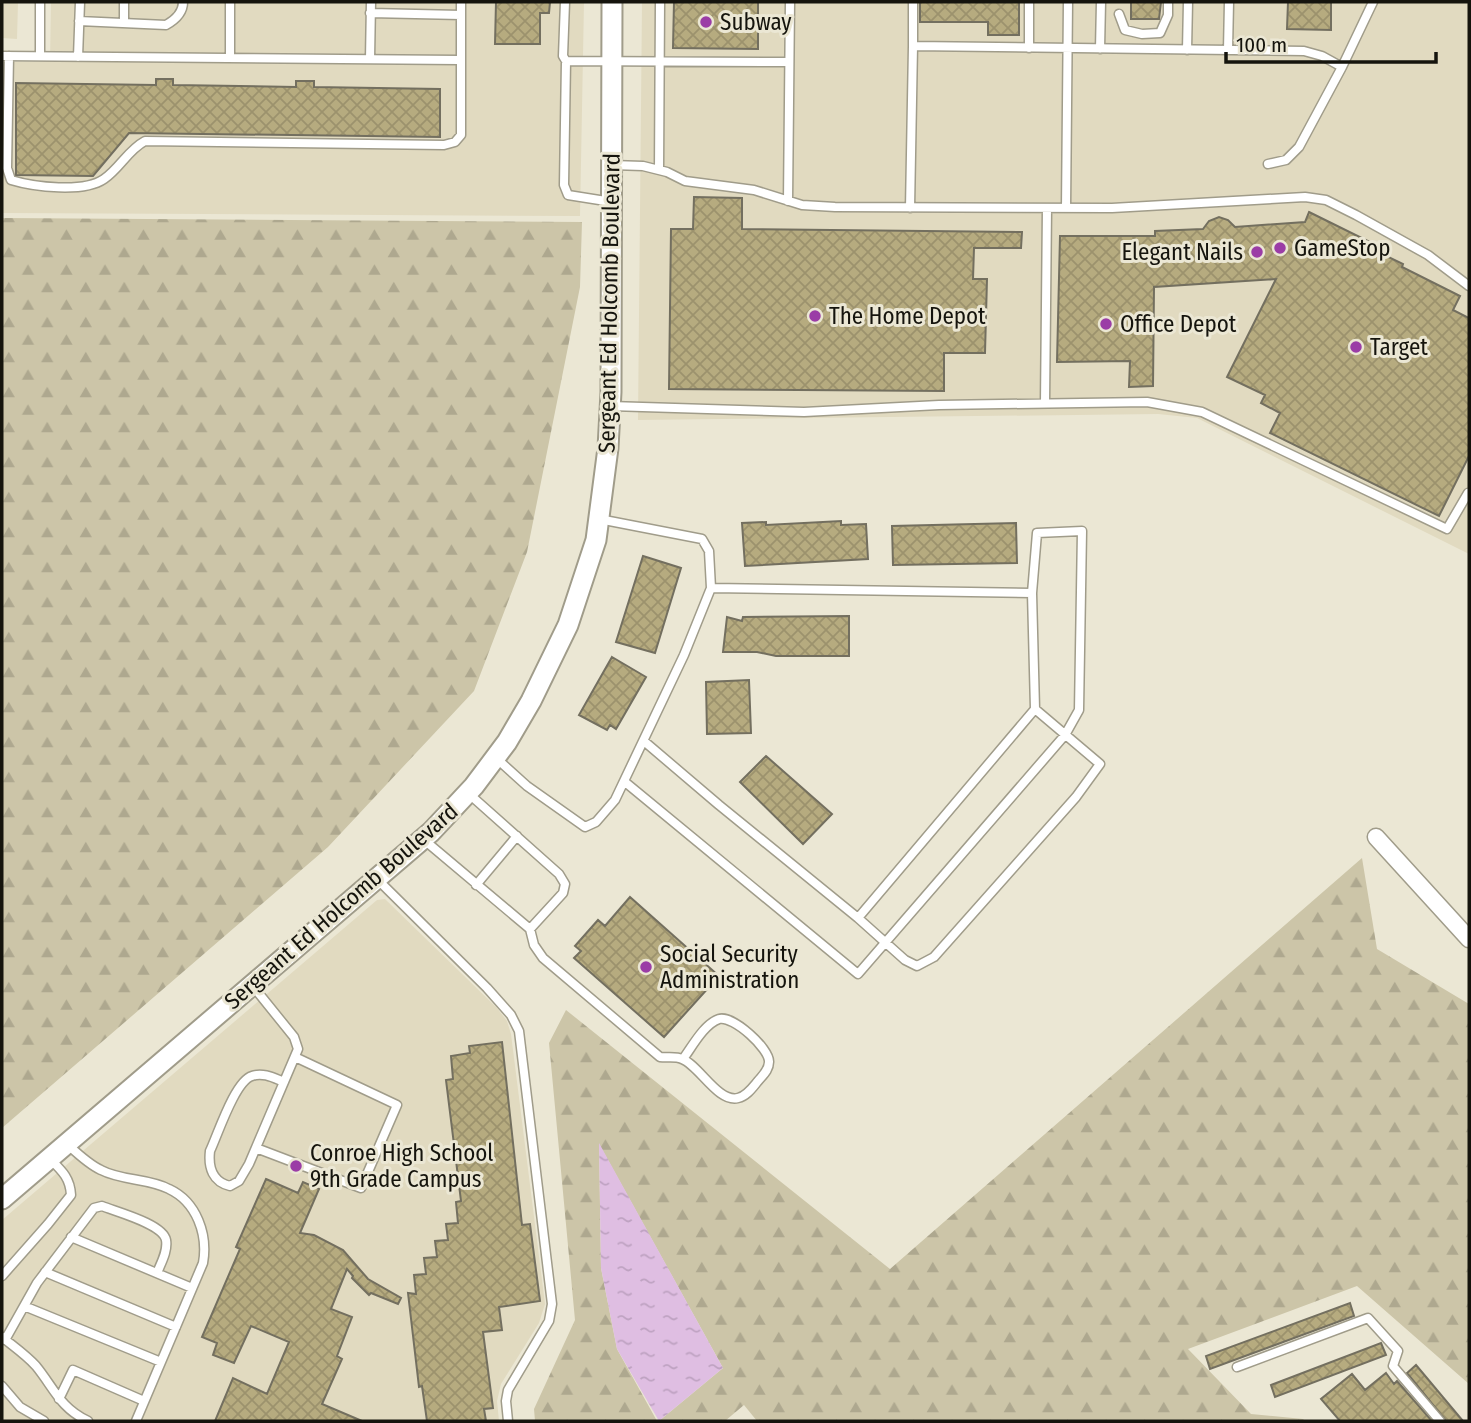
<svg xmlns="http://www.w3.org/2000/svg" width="1471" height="1423" font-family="'Fira Sans Condensed',sans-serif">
	<defs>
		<pattern id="forest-firs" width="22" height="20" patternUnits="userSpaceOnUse" patternTransform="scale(1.75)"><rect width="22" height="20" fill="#ccc5a8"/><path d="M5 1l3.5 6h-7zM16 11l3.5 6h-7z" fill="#aea88f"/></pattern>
		<pattern id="water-ripples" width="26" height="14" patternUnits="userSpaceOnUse" patternTransform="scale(1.75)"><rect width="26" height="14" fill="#dfbee2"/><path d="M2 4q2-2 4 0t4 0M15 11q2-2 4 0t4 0" fill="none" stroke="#bea2c1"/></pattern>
		<pattern id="building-cross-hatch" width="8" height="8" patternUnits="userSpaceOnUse" patternTransform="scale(1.75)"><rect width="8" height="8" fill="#b6ab7f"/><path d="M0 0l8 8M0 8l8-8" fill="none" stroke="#9c926d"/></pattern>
	</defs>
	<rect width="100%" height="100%" fill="#ebe7d4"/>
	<path fill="#e1dac0" d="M2,2H18L17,39L2,38Z
		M51,2H584L580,216L2,213V62H50Z
		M642,2H1469V554L1197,418L1158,414L638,420Z
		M385,899L497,1008L507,1021L511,1034L545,1304L539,1323L501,1384L497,1401L499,1421H2V1220L377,900Z"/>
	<path fill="url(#forest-firs)" d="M2,218L582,222L580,287L527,552L474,691L328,847L2,1128Z
		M1362,858L1377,949L1469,1004V1384L1357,1286L1188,1349L1251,1414L1303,1419L1305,1421H757L744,1405L725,1421H659L723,1368L599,1144L601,1268L617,1349L657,1421H535L534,1409L575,1320L549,1043L566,1010L890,1269Z"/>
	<path fill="url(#water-ripples)" d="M599,1143L723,1368L659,1421L617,1349L601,1268Z"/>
	<path fill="url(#building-cross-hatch)" stroke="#736f5f" stroke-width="2" d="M496,2H550L549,13H540V44H495Z
		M674,2H758V49L673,48Z
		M920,2H1019V35H988V22H920Z
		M1131,2H1161L1159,19H1131Z
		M1288,2H1331V30L1287,29Z
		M156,79H173V85L296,87V81H314V87L440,89V137L129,133L93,176L16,175V83L156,85Z
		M694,197L742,198V229L1022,232L1021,248H974L973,279H987L985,353H944V391L669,389L671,229H693Z
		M1309,212L1378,246L1376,251L1403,264L1402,267L1460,296L1453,310L1469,318V456L1439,516L1270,433L1280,413L1261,403L1265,395L1227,377L1276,279L1154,287L1153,386L1129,387L1130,361L1057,362L1060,236H1155V231L1203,229L1209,221L1219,217L1228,220L1235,227L1305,222Z
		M841,521V525L866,524L868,559L745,566L742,523L766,522V525Z
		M1016,523L1017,563L893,565L892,526Z
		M643,556L681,568L655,653L616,642Z
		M849,616V656H776L757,652H723L727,617L742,621L743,617Z
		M612,657L646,677L616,729L610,725L607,730L579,715Z
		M749,680L751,733L707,734L706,682Z
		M766,756L832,814L803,844L740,782Z
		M630,897L719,976L664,1037L574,958L581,951L575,946L598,920L605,926Z
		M502,1042L522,1225L530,1224L540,1301L499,1307L502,1330L483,1332L493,1408L484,1409L486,1421H427L422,1386L419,1387L408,1293L416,1294L414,1275L426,1274L424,1258L437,1257L435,1241L448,1240L446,1224L458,1223L456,1202L461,1201L446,1080L453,1079L451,1056L470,1053L469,1046Z
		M266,1179L298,1193L303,1182L319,1189L300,1233L314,1235L343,1250L368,1279L401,1298L398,1304L371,1293L369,1295L352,1278L353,1276L347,1269L331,1309L352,1317L337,1356L342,1359L322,1404L362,1421H215L233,1378L267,1394L289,1342L251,1326L234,1363L213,1355L217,1343L202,1337L240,1249L236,1247Z
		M1350,1303L1354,1316L1210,1369L1206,1356Z
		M1381,1343L1386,1355L1275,1397L1271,1385Z
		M1416,1365L1463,1421H1446L1407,1373Z
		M1386,1373L1394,1384L1397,1381L1432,1421H1340L1321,1399L1352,1374L1365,1390Z"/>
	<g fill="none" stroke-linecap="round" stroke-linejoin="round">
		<defs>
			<path id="service" d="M124,2V23
				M565,2L563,56L566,61L789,62
				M370,13L461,15
				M1119,14L1125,30L1142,34L1160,33L1168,15V2
				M79,21L166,25C175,20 183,13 183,2
				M913,46V2
				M1029,48V2
				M1100,49L1101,2
				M1187,50L1188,2
				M1228,50L1229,2
				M2,56L459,60
				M9,56L7,168L11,180C34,187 84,193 104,179C120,168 128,150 145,141L444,145L455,142L461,135V2
				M40,56V2
				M78,57L80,2
				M230,58V2
				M370,59L371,2
				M566,61L564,185L568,195L612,202
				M1268,164L1286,160L1299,147L1342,67
				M612,165L643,166L667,172L685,181L754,190L802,205L835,207L1112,208L1305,197L1326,200L1356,215L1428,255L1469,286
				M659,170L660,2
				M788,201L790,2
				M910,208L913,46L1304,51L1322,56L1342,67L1373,2
				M1066,208L1068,2
				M1045,403L1047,208
				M610,406L804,412L939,405L1147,402L1202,412L1447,529L1468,493
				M645,742L719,805L858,918L1035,709L1032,593
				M496,758L527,786L585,827L596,822L615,800L684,655L711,588L709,551L702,539L599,519
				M625,782L858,974L1065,735L1079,710L1082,531L1037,533L1032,593L711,588
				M423,839L530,929L563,893L565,884L559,874L468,793
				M378,880L487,988L511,1015L519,1031L552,1304L549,1321L508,1390L506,1401L508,1421
				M476,885L517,836
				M858,918L905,960L917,966L934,957L1076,797L1100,764L1035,709
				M530,929L534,945L543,958L660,1057C667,1058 676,1056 682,1059C699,1065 718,1103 738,1098C747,1096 753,1087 758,1081C763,1075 769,1070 769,1062C770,1049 733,1015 719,1019C704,1024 692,1047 683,1059
				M252,985L294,1037L298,1049L249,1164L239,1181L230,1186C213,1182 208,1168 210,1151C218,1134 235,1081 252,1076C263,1072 274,1078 284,1082
				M66,1143C77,1153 88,1164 101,1170C122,1181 148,1178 169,1189C197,1202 208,1235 203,1263L136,1421
				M256,1148L361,1188L397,1105L295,1057
				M71,1237L192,1288
				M45,1272L176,1327
				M2,1276L48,1224L71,1195C70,1177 61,1170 49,1158
				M24,1306L161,1362
				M2,1337C13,1346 26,1355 36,1366C54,1388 60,1408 88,1421
				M5,1340L37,1283L94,1208L102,1206C117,1212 163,1224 166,1240C168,1251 161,1263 157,1273
				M1237,1367L1368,1318L1398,1351L1393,1366L1440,1421
				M2,1386L20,1407L44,1421
				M59,1399L73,1370L144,1401"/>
			<path id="minor" d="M1376,837L1469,939"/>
			<path id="tertiary" d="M2,1199L431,832L474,786L507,742L531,701L568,625L596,540L608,448L611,392L612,2"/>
		</defs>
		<use href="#service" stroke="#a09c8a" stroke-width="11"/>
		<use href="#minor" stroke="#a09c8a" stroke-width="19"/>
		<use href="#tertiary" stroke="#a09c8a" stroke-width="23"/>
		<use href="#service" stroke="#fff" stroke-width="8"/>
		<use href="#minor" stroke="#fff" stroke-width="16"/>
		<use href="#tertiary" stroke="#fff" stroke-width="19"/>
	</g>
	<g fill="#9b3da6" stroke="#ebe7d4" stroke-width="2.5">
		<circle cx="706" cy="22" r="7"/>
		<circle cx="1280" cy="248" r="7"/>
		<circle cx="1257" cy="252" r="7"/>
		<circle cx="815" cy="316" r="7"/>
		<circle cx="1106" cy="324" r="7"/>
		<circle cx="1356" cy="347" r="7"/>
		<circle cx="646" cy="967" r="7"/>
		<circle cx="296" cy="1166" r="7"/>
	</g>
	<g text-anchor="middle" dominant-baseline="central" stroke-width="6" stroke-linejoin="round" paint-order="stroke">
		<g font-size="23" fill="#15140d" stroke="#ebe7d4" text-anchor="start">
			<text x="720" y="22">Subway</text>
			<text x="1294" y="248">GameStop</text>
			<text x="1243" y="252" text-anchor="end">Elegant Nails</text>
			<text x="829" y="316">The Home Depot</text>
			<text x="1120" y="324">Office Depot</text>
			<text x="1370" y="347">Target</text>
			<text x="660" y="954">Social Security<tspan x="660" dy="26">Administration</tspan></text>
			<text x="310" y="1153">Conroe High School<tspan x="310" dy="26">9th Grade Campus</tspan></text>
		</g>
		<g font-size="23" fill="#15140d" stroke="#ebe7d4">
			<text transform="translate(609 303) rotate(-89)">Sergeant Ed Holcomb Boulevard</text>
			<text transform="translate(341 906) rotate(-41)">Sergeant Ed Holcomb Boulevard</text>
		</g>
	</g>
	<rect width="1471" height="1423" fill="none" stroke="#15140d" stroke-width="7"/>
	<path d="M1226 52v10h210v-10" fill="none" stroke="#15140d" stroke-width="3.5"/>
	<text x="1236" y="52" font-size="21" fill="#15140d" stroke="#ebe7d4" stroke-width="5" paint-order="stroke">100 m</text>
</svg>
